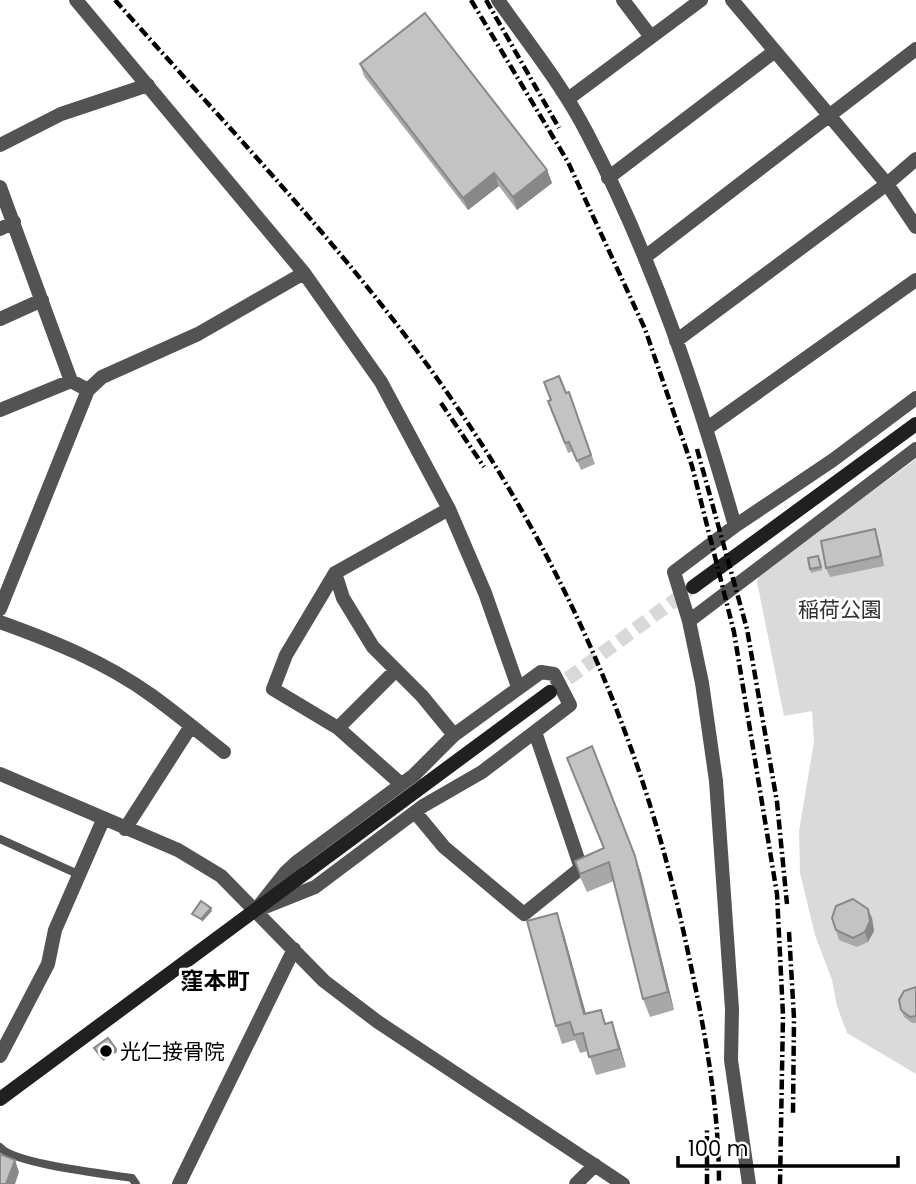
<svg xmlns="http://www.w3.org/2000/svg" width="916" height="1184" font-family="Poppins,'Noto Sans JP',sans-serif">
	<rect width="100%" height="100%" fill="#fff"/>
	<path fill="#dadada" d="M916,459V1074L847,1033L837,1006L832,980L815,935L800,873L799,831L814,742L812,711L784,716L757,582L759,575Z"/>
	<g fill="none" stroke-linecap="round" stroke-linejoin="round">
		<path stroke="#d9d9d9" stroke-width="14" stroke-dasharray="14 7" stroke-linecap="butt" d="M551,691L690,589"/>
		<path stroke="#535353" stroke-width="8" d="M0,839L80,875
			M0,1147C14,1164 106,1174 132,1178L136,1184"/>
		<path stroke="#535353" stroke-width="14" d="M76,0L304,273L381,382L449,509L485,593L518,687
			M498,0C528,43 563,86 587,133C652,257 697,392 735,526L674,572L689,621L702,683L716,781L732,1009L731,1060L749,1184
			M623,0L651,37
			M732,0L887,184L916,227
			M568,99L701,0
			M0,145L61,114L148,85
			M608,178L775,51
			M0,187L71,381L88,390
			M0,229L14,222
			M645,257L916,49
			M0,319L42,300
			M676,341L887,184L916,159
			M0,410L71,381
			M706,429L916,280
			M735,526L833,460L916,398
			M335,573L343,598L373,647L422,696L454,735
			M0,609L88,390L102,377L198,334L304,273
			M689,621L916,449
			M0,622C53,641 105,662 151,695C176,713 200,733 224,752
			M541,672L554,674L570,705L482,772L423,806L315,887L255,911L285,873L298,861L414,775L454,735Z
			M338,728L396,670
			M0,774L178,850L221,876L324,981L378,1022L623,1184
			M401,784L338,728L273,689L286,655L335,573L449,509
			M415,812L444,847L524,914L581,868L535,732
			M125,829L191,726
			M0,1056L48,964L55,930L103,820
			M179,1184L294,949
			M576,1184L595,1165"/>
		<path stroke="#202020" stroke-width="14" d="M693,587L916,424
			M0,1099L550,692"/>
		<path stroke="#000" stroke-width="4.5" stroke-dasharray="10 3.5 2 3.5" stroke-linecap="butt" d="M115,0C222,121 336,239 431,370C553,538 640,730 684,934C702,1016 719,1099 719,1184
			M471,0L568,162L645,329L692,466L734,632L777,894L783,1015L780,1184
			M486,0L559,128
			M441,403L484,467
			M697,449L747,629L777,802L787,904
			M789,932L794,1018L793,1114
			M707,1184V1127"/>
	</g>
	<path fill="#a8a8a8" d="M360,64L547,170L552,183L517,210L499,186L468,210L364,76Z
		M569,392L595,464L581,470L573,451L568,453L548,401Z
		M878,539L884,566L830,577L826,568Z
		M820,559L822,570L811,573L810,569Z
		M567,758L635,856L641,874L674,1010L650,1017L643,999L614,881L587,892L581,879L575,861L604,848Z
		M832,918H872L874,931L868,942L857,947L839,940Z
		M563,931L586,1014L601,1010L606,1024L618,1040L626,1067L596,1075L588,1051L580,1053L575,1040L562,1044L556,1026Z
		M916,987V1023H912L904,1017L901,1010Z"/>
	<path fill="#888" d="M547,170L552,183L517,210L513,197Z
		M494,173L499,186L468,210L463,198Z
		M875,529L878,539L884,566L881,556Z
		M635,856L641,874L674,1010L668,992Z
		M211,908L212,911L202,922L201,919Z
		M868,909L872,918L874,931L868,942L865,932Z
		M557,913L563,931L591,1032L584,1014Z
		M612,1022L618,1040L626,1067L619,1049Z
		M116,1049L117,1052L103,1061L102,1058Z
		M15,1160L19,1172L15,1184H6Z"/>
	<path fill="#c3c3c3" stroke="#888" stroke-width="2" d="M425,13L547,170L513,197L494,173L463,198L360,64Z
		M559,376L566,393L569,392L591,455L577,461L569,442L565,443L548,401L551,400L544,382Z
		M875,529L881,556L826,568L821,541Z
		M818,556L821,567L810,569L808,558Z
		M592,746L635,856L668,992L643,999L609,862L580,874L575,861L604,848L567,758Z
		M853,899L868,909L870,921L865,932L853,938L836,930L832,918L836,906Z
		M201,901L211,908L201,919L192,914Z
		M557,913L584,1014L601,1010L605,1024L612,1022L619,1049L589,1057L583,1033L574,1035L570,1022L556,1026L527,921Z
		M916,987V1016L910,1017L901,1010L899,1000L904,991Z
		M108,1038L116,1049L102,1058L94,1048Z
		M0,1154L15,1160L6,1184H0Z"/>
	<circle fill="#000" stroke="#fff" stroke-width="2.5" cx="106" cy="1051" r="7"/>
	<g text-anchor="middle" dominant-baseline="central" stroke-width="6" stroke-linejoin="round" paint-order="stroke">
		<g font-size="21" fill="#313131" stroke="#fff">
			<text x="840" y="609">稲荷公園</text>
		</g>
		<g font-size="21" fill="#000" stroke="#fff" text-anchor="start">
			<text x="120" y="1051">光仁接骨院</text>
		</g>
		<g font-size="23" font-weight="bold" fill="#000" stroke="#fff">
			<text x="215" y="981">窪本町</text>
		</g>
	</g>
	<path d="M678 1156v10h220v-10" fill="none" stroke="#000000" stroke-width="3.5"/>
	<text x="688" y="1156" font-size="21" fill="#000000" stroke="#ffffff" stroke-width="5" paint-order="stroke">100 m</text>
</svg>
